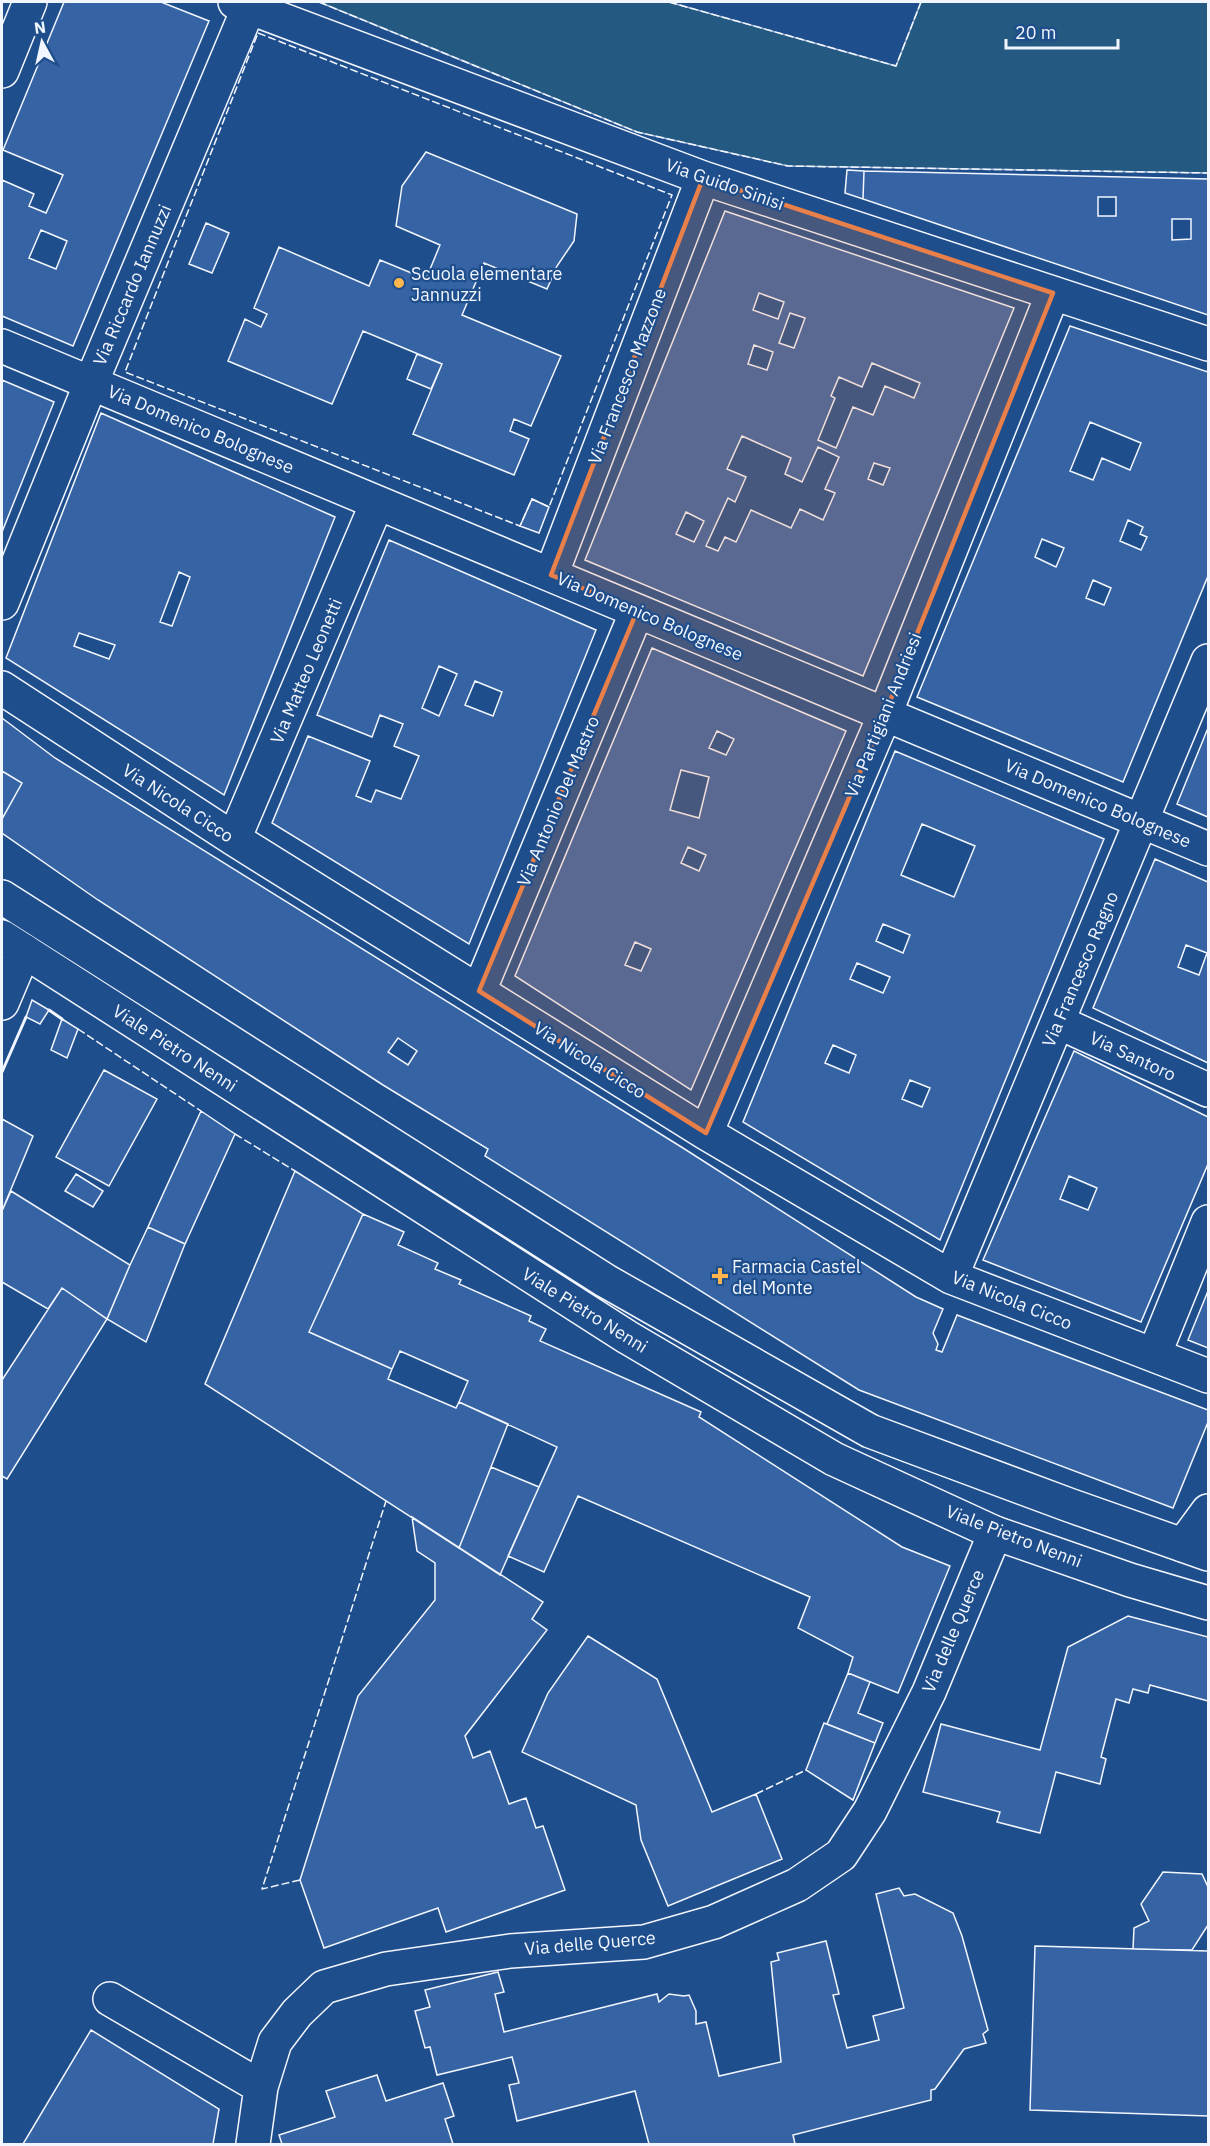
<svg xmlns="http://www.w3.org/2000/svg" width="1210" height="2146" font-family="'IBM Plex Sans',sans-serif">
	<rect width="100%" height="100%" fill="#1f4e8c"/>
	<path fill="#245a82" stroke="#a8bbd7" stroke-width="1.5" d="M319,2H669L896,66L921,2H1208V173L788,166L637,132Z"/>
	<path fill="#3563a3" stroke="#f2f6ff" stroke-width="1.5" fill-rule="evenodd" d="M64,2H161L209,21L73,346L2,316V180L34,194L29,206L46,213L63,175L3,150ZM41,230L67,241L56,269L29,258Z
		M426,152L577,214L574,241L557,266L547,289L484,263L462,315L561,356L531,426L514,419L510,431L529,439L514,475L413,434L442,364L363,331L332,404L228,361L245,319L261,327L267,314L254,308L279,247L369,286L380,260L426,279L440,245L396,226L402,186Z
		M847,170L864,171L863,199L845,193Z
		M864,171L1208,179V315L863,199ZM1098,197H1116V216H1098ZM1172,219H1191V239L1172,240Z
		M725,211L1014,308L863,676L585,560ZM759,293L784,302L778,319L753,310ZM790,313L805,318L794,348L779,343ZM754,345L773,352L767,370L748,364ZM872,363L920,383L914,398L885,386L873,415L853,407L836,448L818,440L835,398L831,396L839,377L862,387ZM742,436L791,458L785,474L802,482L818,447L839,457L825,489L835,493L823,520L800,509L791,528L751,510L736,542L725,537L718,551L706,546L728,498L735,502L746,477L727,469ZM874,463L890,468L883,485L868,479ZM686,512L704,521L694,542L676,534Z
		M206,223L229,233L212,273L189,264Z
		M1070,326L1208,372V576L1123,782L917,697ZM1090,422L1141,443L1130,470L1102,458L1093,480L1070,471ZM1128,520L1143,527L1140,534L1147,537L1141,550L1120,541ZM1042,539L1064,548L1056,567L1035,557ZM1093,580L1111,588L1104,605L1086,598Z
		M417,354L442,364L431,389L407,379Z
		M2,380L54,402L2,532Z
		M101,413L335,517L224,795L6,658ZM179,572L190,577L172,626L160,622ZM79,633L115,645L109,659L74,646Z
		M532,499L549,507L539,533L520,526Z
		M389,540L596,630L469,944L272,823L308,736L370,761L356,796L371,802L376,790L401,799L419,756L394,746L403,724L380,715L372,737L317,715ZM439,666L457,674L439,716L422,708ZM475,681L502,692L493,716L465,705Z
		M652,648L846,731L691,1090L515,976ZM717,731L734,739L726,755L709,748ZM681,770L709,777L699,818L670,810ZM688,847L706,855L699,871L681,863ZM635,942L651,949L641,971L625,965Z
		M2,718L55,758L683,1148L916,1297L943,1309L933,1333L938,1344L936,1350L942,1352L957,1315L1208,1410V1422L1173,1508L859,1390L485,1156L488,1149L383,1085L98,900L2,833V819L22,783L2,771ZM398,1038L417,1051L408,1065L388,1052Z
		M1208,728V817L1177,804Z
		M895,751L1104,839L940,1240L743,1122ZM922,824L975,846L954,897L901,875ZM883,924L910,935L903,953L876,941ZM857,963L890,977L883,993L850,979ZM833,1045L856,1055L849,1073L825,1063ZM910,1080L930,1088L922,1107L902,1099Z
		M2,771L22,783L2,819Z
		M1155,859L1208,882V1063L1093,1008ZM1186,945L1207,953L1199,975L1178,967Z
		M32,1000L49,1010L40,1024L26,1017Z
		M62,1019L78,1029L67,1058L51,1050Z
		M1074,1051L1208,1117V1164L1141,1322L983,1260ZM1069,1176L1097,1188L1088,1210L1060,1199Z
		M104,1070L157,1099L109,1186L56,1157Z
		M201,1111L235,1134L185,1244L148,1227Z
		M2,1119L33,1136L2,1211Z
		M295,1171L363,1214L309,1332L392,1369L388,1379L456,1408L459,1402L508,1424L459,1548L205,1384Z
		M76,1174L103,1191L93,1207L65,1191Z
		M11,1191L130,1265L107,1319L62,1288L48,1309L2,1282V1211Z
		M363,1214L404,1232L398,1245L438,1263L435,1269L461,1280L459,1284L531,1316L529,1321L546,1329L540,1341L701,1412L699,1417L902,1547L950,1566L898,1693L848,1673L853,1657L798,1628L810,1597L578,1496L544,1572L508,1556L557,1447L459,1402L468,1381L400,1351L392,1369L309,1332Z
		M148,1227L185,1244L146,1342L107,1319L130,1265Z
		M62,1288L107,1319L7,1479L2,1476V1380Z
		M1208,1291V1348L1188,1340Z
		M491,1467L539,1487L500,1575L459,1548Z
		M412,1517L543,1602L532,1619L547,1630L465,1736L473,1758L490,1751L509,1804L526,1798L536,1828L543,1826L565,1890L446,1932L438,1908L324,1948L300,1880L358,1696L435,1600V1563L417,1551Z
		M1128,1616L1208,1637V1701L1150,1685L1148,1693L1133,1689L1129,1703L1116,1699L1101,1757L1106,1759L1100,1784L1056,1772L1040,1833L997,1822L1000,1812L923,1792L941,1724L1040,1750L1068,1647Z
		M588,1636L657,1679L712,1812L756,1794L782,1859L668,1906L641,1840L636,1805L522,1752L548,1693Z
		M848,1673L870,1682L858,1713L883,1723L875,1743L827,1724Z
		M824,1723L875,1743L853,1800L806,1770Z
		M1163,1872L1202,1874L1208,1887V1925L1192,1950L1133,1949L1134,1928L1149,1921L1141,1904Z
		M899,1888L904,1896L915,1894L953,1913L962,1936L988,2030L983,2034L986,2043L964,2049L935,2089L931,2090V2100L793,2135L795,2144H649L635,2091L517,2121L509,2085L519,2083L512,2057L437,2075L430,2047L425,2048L415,2011L430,2007L425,1990L498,1972L504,1992L495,1994L504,2032L657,1994L659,2002L669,1994L684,1996L689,1995L696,2011V2024L706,2022L719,2076L781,2062L771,1962L779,1960L777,1953L826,1941L839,1994L833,1995L847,2048L879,2040L873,2016L904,2008L876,1894Z
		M1035,1946L1208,1951V2116L1030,2110Z
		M91,2030L219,2109L213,2144H23Z
		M377,2075L386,2101L443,2083L454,2116L445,2119L453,2144H282L279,2135L335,2117L326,2091Z"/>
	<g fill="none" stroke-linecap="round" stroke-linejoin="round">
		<defs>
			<path id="minor" d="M235,2L703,178L1208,344
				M2,71L30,2
				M2,346L1208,849
				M551,575L703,178
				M2,603L91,383L251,2
				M2,688L234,839L706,1133L951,1277L1208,1376
				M234,839L377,503
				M479,991L637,611
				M2,1003L24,951
				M1058,1022L1208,1090
				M706,1133L885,714L1053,293
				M951,1277L1208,661
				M1154,1355L1208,1222
				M1183,1545L1208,1511
				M110,1999L261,2087
				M253,2144L261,2087L275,2042L297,2013L324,1987L386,1969L510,1951L644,1942L714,1922L797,1885L841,1855L870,1811L929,1692L995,1533"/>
			<path id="secondary" d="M2,897L606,1281L870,1431L1069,1505L1208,1554
				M2,937L627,1337L834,1459L995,1533L1130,1580L1208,1603"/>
		</defs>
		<use href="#minor" stroke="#f2f6ff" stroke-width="36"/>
		<use href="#secondary" stroke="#f2f6ff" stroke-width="36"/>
		<use href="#minor" stroke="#1f4e8c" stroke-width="33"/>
		<use href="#secondary" stroke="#1f4e8c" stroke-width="33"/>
		<path stroke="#f2f6ff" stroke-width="1.5" stroke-dasharray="8 3" stroke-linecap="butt" d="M319,2L637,132L788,166L1208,173
			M669,2L896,66L921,2
			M258,33L672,195L549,507L532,499L520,526L125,372Z
			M78,1029L201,1111
			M235,1134L295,1171
			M756,1794L806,1770
			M300,1880L262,1889L386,1501"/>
		<path stroke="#f2f6ff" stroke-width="3" d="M49,1010L62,1019
			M2,1072L26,1017"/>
	</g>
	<path fill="#ea8049" fill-opacity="0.2" stroke="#ea8049" stroke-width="4.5" stroke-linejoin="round" d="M703,178L1053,293L885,714L706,1133L479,991L637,611L551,575Z"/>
	<g fill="#ffb74d" stroke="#1f4e8c" stroke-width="2">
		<circle cx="399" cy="283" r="6"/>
		<path d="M717 1267h6v6h6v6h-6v6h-6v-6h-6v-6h6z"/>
	</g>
	<g text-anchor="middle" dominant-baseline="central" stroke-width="4.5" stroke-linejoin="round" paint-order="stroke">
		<g font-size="18" fill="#f2f6ff" stroke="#1f4e8c">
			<text transform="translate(725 184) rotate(19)">Via Guido Sinisi</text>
			<text transform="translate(132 285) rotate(-67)">Via Riccardo Iannuzzi</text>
			<text transform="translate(627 376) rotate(-69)">Via Francesco Mazzone</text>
			<text transform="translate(201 429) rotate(23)">Via Domenico Bolognese</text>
			<text transform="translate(650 616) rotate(23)">Via Domenico Bolognese</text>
			<text transform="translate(306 671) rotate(-67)">Via Matteo Leonetti</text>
			<text transform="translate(883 715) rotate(-68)">Via Partigiani Andriesi</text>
			<text transform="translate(558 801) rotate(-67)">Via Antonio Del Mastro</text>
			<text transform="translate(178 803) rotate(33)">Via Nicola Cicco</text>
			<text transform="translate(1098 803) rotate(23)">Via Domenico Bolognese</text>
			<text transform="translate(1080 969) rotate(-67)">Via Francesco Ragno</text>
			<text transform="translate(175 1048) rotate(33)">Viale Pietro Nenni</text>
			<text transform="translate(1133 1056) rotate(25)">Via Santoro</text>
			<text transform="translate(590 1060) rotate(32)">Via Nicola Cicco</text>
			<text transform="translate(1012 1300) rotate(22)">Via Nicola Cicco</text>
			<text transform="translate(585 1310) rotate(32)">Viale Pietro Nenni</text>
			<text transform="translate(1014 1536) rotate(21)">Viale Pietro Nenni</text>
			<text transform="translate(953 1631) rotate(-67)">Via delle Querce</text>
			<text transform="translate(590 1943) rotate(-5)">Via delle Querce</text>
		</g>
		<g font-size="18" fill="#f2f6ff" stroke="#1f4e8c" text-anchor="start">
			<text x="411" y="273">Scuola elementare<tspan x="411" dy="21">Jannuzzi</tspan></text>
			<text x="732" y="1266">Farmacia Castel<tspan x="732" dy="21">del Monte</tspan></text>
		</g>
	</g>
	<rect width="1210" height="2146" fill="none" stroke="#f2f6ff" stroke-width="6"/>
	<g transform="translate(42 42) rotate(352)" stroke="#1f4e8c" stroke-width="4.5" paint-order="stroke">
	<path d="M0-4.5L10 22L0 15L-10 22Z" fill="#f2f6ff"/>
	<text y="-9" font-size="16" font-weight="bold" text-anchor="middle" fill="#f2f6ff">N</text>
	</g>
	<path d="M1006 39v9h112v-9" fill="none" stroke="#f2f6ff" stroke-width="3"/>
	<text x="1015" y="39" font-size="18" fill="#f2f6ff" stroke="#1f4e8c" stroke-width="4.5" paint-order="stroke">20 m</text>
</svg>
